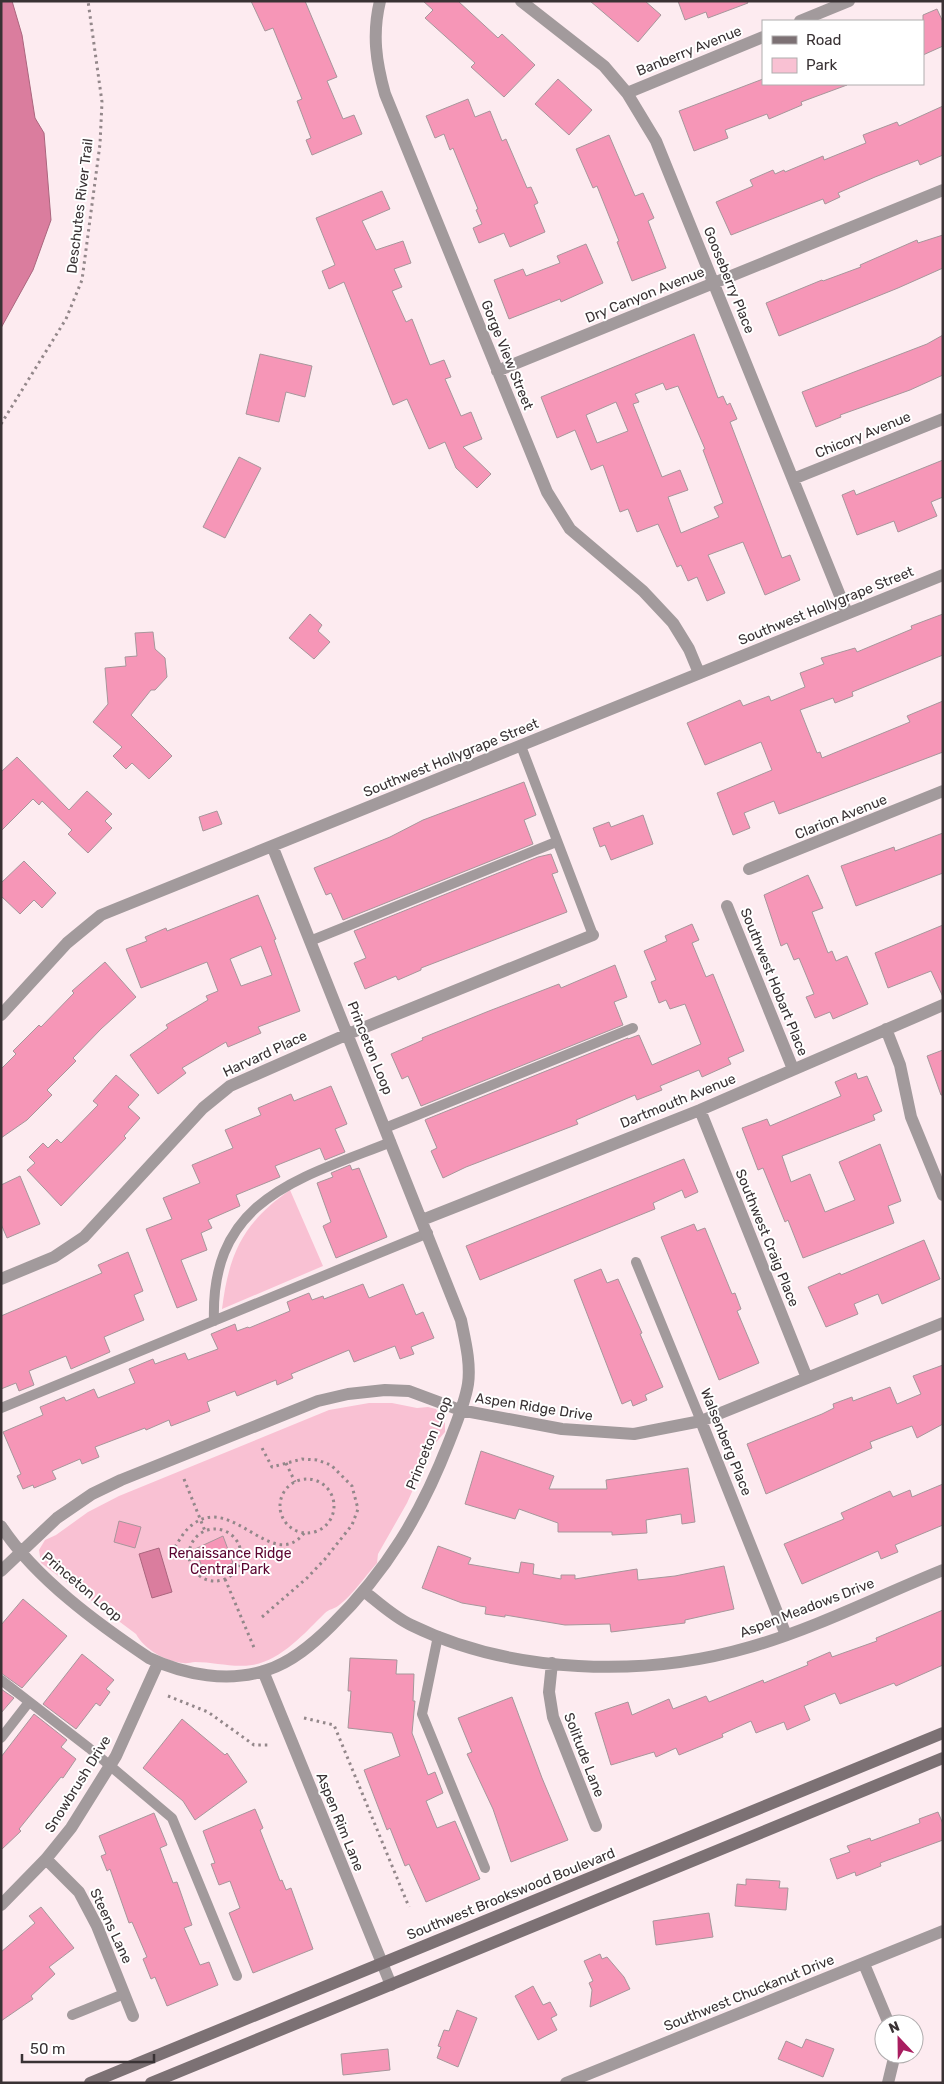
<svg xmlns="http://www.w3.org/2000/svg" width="944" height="2084" font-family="Rubik,sans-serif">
	<rect width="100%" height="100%" fill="#fdebf0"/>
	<path fill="#f9c1d3" d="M290,1190L323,1266L222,1309C229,1253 243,1223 290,1190Z
		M369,1403H392L417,1408L428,1407L436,1409L445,1423V1432L432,1447L407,1503L378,1554L377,1563C365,1576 353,1595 338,1606C334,1609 329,1609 325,1613C305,1633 280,1661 252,1665C233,1668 214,1662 195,1662C191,1662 187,1664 184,1663C166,1662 144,1649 136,1634L41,1563L39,1550L45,1540L56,1535L88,1512L119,1496L329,1410Z"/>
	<path fill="#da7d9e" stroke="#aa667e" d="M1,1H12L22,35L35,118L44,133L51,220L33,270L1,328Z
		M159,1548L172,1592L152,1598L139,1554Z"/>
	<path fill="#f696b7" stroke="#a7969b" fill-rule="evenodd" d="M251,1H305L337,77L327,81L343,119L354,115L362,134L312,155L306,140L311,138L297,101L302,99L273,28L265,31Z
		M423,1H458L498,38L502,34L535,65L504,97L471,67L475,63L425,18L433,10Z
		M590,1H645L661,15L638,42Z
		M678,1H747L748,3L708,18L706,12L685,20Z
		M937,9L943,22V46L923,55V15Z
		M558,79L592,110L569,135L535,104Z
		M763,79V84L847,85L801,102L802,105L769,119L767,114L725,130L728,138L694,151L679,111Z
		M468,99L475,117L490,111L502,141L506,139L527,188L531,187L538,203L534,205L545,232L510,247L504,233L479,243L473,228L482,224L476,210L478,209L453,148L450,150L444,134L435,138L426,116Z
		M943,106V155L920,165L918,160L875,177L838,193L840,197L825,204L823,199L731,235L716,202L753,186L750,180L773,170L775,174L784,170L785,172L823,156L824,160L866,143L863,135L897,122L899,126Z
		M609,135L635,196L643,193L654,218L648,221L666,268L632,281L617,242L619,241L597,186L593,188L576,149Z
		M382,191L390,209L362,221L376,250L403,241L411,263L394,269L402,287L392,291L406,322L412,319L430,365L444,360L451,377L445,379L461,416L471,412L482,439L463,447L491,474L477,488L456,468L445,442L429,449L407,399L393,405L344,282L329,289L322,271L335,265L316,218Z
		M943,235V268L898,288L779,336L766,303L822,280L823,281L861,267L860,265L917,240L918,243Z
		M586,244L603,283L561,302L560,299L509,319L494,280L523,269L526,276L560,263L557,256Z
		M694,334L718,398L723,396L727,405L730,403L737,419L730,422L782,558L790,555L800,580L765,595L743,542L708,555L725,593L707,601L697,577L688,581L681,565L677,567L658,524L637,532L628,509L620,512L603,465L591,470L575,430L557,438L541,397ZM663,383L666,390L678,386L705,449L703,450L723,503L714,507L719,517L681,533L668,497L688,490L680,470L662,477L633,404L639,402L635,394ZM616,402L628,431L597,443L586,415Z
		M943,335V375L910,390L840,415L841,417L816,427L802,392L927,344Z
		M260,354L312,366L305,397L286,392L279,422L246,414Z
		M239,457L261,468L225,538L203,527Z
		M943,460V497L931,502L937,516L898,532L894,521L857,535L842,495L854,490L856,495Z
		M310,614L322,625L318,631L330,642L314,659L289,638Z
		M943,614V655L852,692L853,696L835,703L833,698L800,710L817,753L820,752L822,758L910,722L907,716L943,701V752L779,814L774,801L744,813L750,828L733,835L717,793L772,770L761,742L705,765L687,723L740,700L743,706L769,696L771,701L805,687L800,673L824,664L821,658L855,648L857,652L912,629L911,626Z
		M153,632L155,649L165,658L167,677L155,690H151L131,715L172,756L149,779L132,763L126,769L113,756L122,747L93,722L108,704L105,668L126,666L125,657L137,656L135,633Z
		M17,757L69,810L87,791L112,814L105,821L112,828L88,853L68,834L72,830L42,801L39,805L33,799L1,831V772Z
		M524,782L536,815L524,820L533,844L343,920L331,893L326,895L314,868L390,837L423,820Z
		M217,811L222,824L203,831L199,817Z
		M643,815L653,844L611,860L605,845L600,847L593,828L609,822L611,827Z
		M943,833V873L856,906L841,866L894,847L895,851Z
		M551,854L558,872L552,874L567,912L421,968V970L398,980L396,976L365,989L354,963L366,958L354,931L538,857Z
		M24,861L56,893L42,908L34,900L20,914L1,896V883Z
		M808,875L823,908L812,912L828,953L832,951L836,961L847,956L868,1004L833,1019L830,1012L815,1018L806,997L814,994L799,958L794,960L787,943L781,946L764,895Z
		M258,895L276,939L274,940L300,1011L258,1027L261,1033L228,1047L226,1042L182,1068L186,1073L158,1094L130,1055L168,1028L166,1025L208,1000L206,996L218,991L207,962L141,988L126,949L147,941L145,937L166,928L167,931ZM261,946L272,975L241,986L230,959Z
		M692,924L699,940L692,943L706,977L713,974L744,1051L728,1058L731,1064L702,1077L699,1070L660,1086L662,1090L637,1100L635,1095L576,1120L578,1124L466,1167L443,1178L431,1151L437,1148L425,1120L427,1119L628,1038V1039L639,1035L652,1065L701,1044L685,1004L670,1009L666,1000L659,1003L651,982L656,980L644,951L667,941L665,936Z
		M943,925V997L931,971L888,988L875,953Z
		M105,962L136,997L101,1029L73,1058L76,1061L47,1090L52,1095L27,1120L1,1138V1069L16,1054L13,1051L39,1025L41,1027L74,993L72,991Z
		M615,965L627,997L614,1002L623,1025L421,1106L408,1076L402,1079L391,1054L423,1040L422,1038L489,1011L559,984L561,988Z
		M943,1050V1095H941L927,1056Z
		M856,1073L858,1079L867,1076L882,1111L873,1115L875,1120L782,1156L791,1182L810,1174L825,1212L855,1200L839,1162L880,1144L901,1201L888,1206L894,1223L803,1258L788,1220L785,1222L763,1168L758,1170L742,1128L767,1119L770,1126L841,1096L835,1082Z
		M116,1075L139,1095L128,1107L140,1118L124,1136L126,1138L61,1206L27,1170L35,1163L29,1157L43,1143L48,1148L57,1139L61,1143L98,1105L93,1101Z
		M331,1086L347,1124L335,1129L345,1152L325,1160L320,1148L275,1166L280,1177L236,1195L240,1206L208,1220L212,1228L201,1233L207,1250L181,1260L197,1300L177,1308L146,1229L172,1219L163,1198L200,1183L192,1165L233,1148L225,1130L261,1115L258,1108L291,1094L294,1101Z
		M684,1159L698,1192L685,1198L682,1190L653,1203L655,1209L480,1280L466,1246Z
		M350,1165L352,1170L359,1168L387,1237L336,1258L323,1226L331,1222L317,1183L333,1177L331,1173Z
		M20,1176L40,1224L7,1238L1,1224V1185Z
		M694,1224L697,1231L705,1228L732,1294L735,1293L741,1309L737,1311L759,1363L719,1380L661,1237Z
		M924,1240L940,1279L882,1304L878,1294L854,1304L858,1314L826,1327L808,1287L840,1273L841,1275Z
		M128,1252L143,1291L134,1295L144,1320L104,1337L110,1352L71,1369L66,1356L29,1371L34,1385L19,1391L16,1383L1,1389V1316L102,1273L98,1265Z
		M601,1269L607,1283L618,1279L642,1333L640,1334L663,1387L645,1395L647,1400L633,1406L631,1400L622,1404L574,1280Z
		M363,1284L369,1298L403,1284L416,1315L423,1312L434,1338L411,1347L414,1354L400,1359L395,1346L354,1362L349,1350L291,1374L293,1378L277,1385L276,1380L237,1396L235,1391L207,1402L210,1411L171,1426L169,1420L146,1430L145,1428L95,1447L99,1457L82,1464L80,1459L52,1471L56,1479L34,1488L33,1485L23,1489L17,1476L21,1474L3,1432L43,1415L40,1407L64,1397L66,1401L94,1389L98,1398L135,1383L129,1369L153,1359L155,1364L185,1353L188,1360L218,1349L211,1334L235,1324L237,1331L248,1327L249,1328L290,1311L287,1302L309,1293L312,1300L323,1296L324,1299Z
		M943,1365V1424L917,1438L912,1426L870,1442L872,1448L766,1494L747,1444L822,1414L834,1408L833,1404L852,1397L853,1401L890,1387L897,1404L921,1394L913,1376Z
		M481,1451L554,1476L549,1489H607L606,1480L688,1468L695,1522L682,1524L681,1514L646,1520L647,1533L612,1535V1532H558V1523L519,1509L515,1519L465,1504Z
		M943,1484V1525L895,1545L898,1552L881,1559L878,1551L802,1584L784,1544L844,1519L841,1513L890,1491L893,1497L910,1490L912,1497Z
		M119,1521L141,1527L135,1548L114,1542Z
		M223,1536L233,1563L205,1574L195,1549Z
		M438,1546L471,1558L468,1564L519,1573L521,1562L534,1564L533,1574L561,1579V1575H575V1579L637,1569L638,1580L675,1576L724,1566L734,1609L685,1620V1623L611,1632L610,1624L565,1625L505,1615V1617L485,1614L486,1607L462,1603L422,1588Z
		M23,1599L67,1636L22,1688L1,1673V1625Z
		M943,1610V1665L896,1686L894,1683L840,1704L835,1693L804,1706L810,1720L787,1730L784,1722L756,1733L751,1721L722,1734L723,1737L679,1755L676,1748L656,1757L654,1752L611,1765L595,1713L628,1702L632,1715L669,1699L673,1709L706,1696L709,1702L763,1680L764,1683L808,1665L807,1662L830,1652L832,1657L877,1641L876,1638Z
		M82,1654L114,1680L106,1689L110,1692L100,1706L96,1703L76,1729L43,1704Z
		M350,1658L397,1660L396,1674H414L413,1701H415L412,1733L428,1775L435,1772L443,1793L426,1801L437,1828L455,1821L480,1879L426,1902L409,1864L405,1866L390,1828L387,1830L364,1770L400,1756L392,1733L348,1728L351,1691H348Z
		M1,1689L14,1698L1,1713Z
		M512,1697L542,1778L568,1840L511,1862L493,1809L467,1754L472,1752L458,1718Z
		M34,1714L67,1740L61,1747L76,1759L63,1778L61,1777L19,1829L21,1831L1,1850V1757Z
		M182,1719L225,1755L227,1753L247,1782L195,1820L183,1801L143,1768Z
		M255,1809L263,1828L260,1830L280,1881L282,1880L286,1890L291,1888L313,1949L253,1973L229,1913L240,1908L230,1881L219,1885L211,1864L215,1863L203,1831Z
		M938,1812L943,1824V1840L880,1863L881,1866L856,1876L855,1872L837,1879L830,1859L850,1852L847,1846L870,1838L871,1841L920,1823L919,1819Z
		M154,1813L167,1845L160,1848L173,1883L177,1882L192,1925L184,1928L200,1965L209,1962L218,1985L167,2006L155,1977L151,1979L143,1959L147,1957L132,1922L129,1923L110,1869L107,1871L101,1856L106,1854L99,1836Z
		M746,1879L780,1881L779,1888H788L786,1910L735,1906L737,1884L746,1885Z
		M41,1907L74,1948L49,1967L55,1974L31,1996L33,1999L1,2021V1952L35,1923L29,1916Z
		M709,1913L713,1937L656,1945L653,1921Z
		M600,1954L602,1959L607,1957L624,1977L630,1989L590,2007L592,1990L589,1983L593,1981L584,1961Z
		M533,1986L543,2005L550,2002L557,2015L551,2018L557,2030L538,2040L515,1996Z
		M457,2010L477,2018L458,2067L437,2058L441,2047L438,2046L444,2030L449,2031Z
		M806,2039L834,2049L823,2077L778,2059L786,2041L802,2048Z
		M388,2049L390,2070L343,2075L341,2054Z"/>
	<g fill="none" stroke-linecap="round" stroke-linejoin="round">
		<path stroke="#93878a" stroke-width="3" stroke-dasharray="2.5 4" stroke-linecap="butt" d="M1,424L66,319L82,280L100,144L102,102L88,1
			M286,1463L295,1482
			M184,1479L205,1531
			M280 1506a27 27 0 1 1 54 0a27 27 0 1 1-54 0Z
			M189 1555a26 26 0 1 1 52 0a26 26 0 1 1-52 0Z
			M175,1547C180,1539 185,1530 192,1525C232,1492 273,1575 305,1532
			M225,1579L255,1650
			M262,1617L307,1578L325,1559L352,1525L358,1509L352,1486L331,1465L317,1460L302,1459L272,1467L262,1448
			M168,1696L208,1712L254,1745H268
			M304,1718L334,1725L409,1907"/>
		<path stroke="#a29a9c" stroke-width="10" d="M521,746L593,935
			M310,941L556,842
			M385,1128L633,1028
			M636,1262L701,1421
			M214,1321C210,1199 298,1179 391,1142
			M1,1408L428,1233
			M438,1636L422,1714L485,1868
			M1,1680L89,1748L172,1818L237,1976
			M1,1738L29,1702
			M72,2015L124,1994"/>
		<path stroke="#a29a9c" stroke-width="12" d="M380,1C372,34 376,62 385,94L547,492L570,529L643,591L673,623L689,649L699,673
			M521,1L604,66L627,93L656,141L847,613
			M800,21L849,1
			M627,93L763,37
			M497,371L943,190
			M793,479L943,419
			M749,869L943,791
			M727,906L793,1069
			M1,1015L67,943L101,915L943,575
			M886,1029L900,1065L911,1117L943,1195
			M700,1110L807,1378
			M422,1220L700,1110L943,1005
			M1,1279L54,1257L84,1237L203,1108L230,1086L348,1034L593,935
			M701,1421L786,1635
			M1,1526C35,1578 98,1624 149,1658C185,1675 229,1683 267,1670C292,1662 313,1644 332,1625C387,1571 421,1514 449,1442C456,1424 465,1403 468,1384C471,1363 465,1340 461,1320L273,848
			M1,1571L57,1518L92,1494L121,1480L318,1401L348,1394L385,1390L409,1391L460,1410L562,1429L634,1434L701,1421L943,1323
			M365,1592C379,1603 394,1617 411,1625C511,1674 644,1678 750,1647C814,1629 881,1595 943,1570
			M552,1663L549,1692L553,1717L596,1826
			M263,1671L391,1985
			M46,1859L79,1892L97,1926L133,2016
			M1,1905L46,1859L71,1828L116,1756L158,1663
			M864,1964L889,2024
			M566,2083L943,1931
			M888,2083L895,2054"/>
		<path stroke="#7c7174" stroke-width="12" d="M90,2083L943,1733
			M151,2083L943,1758"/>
	</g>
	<g text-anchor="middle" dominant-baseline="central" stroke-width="4" stroke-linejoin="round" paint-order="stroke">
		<g font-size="14" fill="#393234" stroke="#fff">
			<text transform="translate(689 51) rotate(-22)">Banberry Avenue</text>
			<text transform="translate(80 206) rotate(-83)">Deschutes River Trail</text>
			<text transform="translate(729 280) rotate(68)">Gooseberry Place</text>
			<text transform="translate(645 295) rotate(-22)">Dry Canyon Avenue</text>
			<text transform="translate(507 355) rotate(68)">Gorge View Street</text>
			<text transform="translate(863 435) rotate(-22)">Chicory Avenue</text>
			<text transform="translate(826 606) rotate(-22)">Southwest Hollygrape Street</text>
			<text transform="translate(451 758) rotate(-22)">Southwest Hollygrape Street</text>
			<text transform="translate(841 817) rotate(-22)">Clarion Avenue</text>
			<text transform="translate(774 982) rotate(68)">Southwest Hobart Place</text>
			<text transform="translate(370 1048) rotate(68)">Princeton Loop</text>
			<text transform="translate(265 1054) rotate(-25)">Harvard Place</text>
			<text transform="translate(678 1101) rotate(-22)">Dartmouth Avenue</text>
			<text transform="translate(767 1238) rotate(68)">Southwest Craig Place</text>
			<text transform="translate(534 1407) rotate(9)">Aspen Ridge Drive</text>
			<text transform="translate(726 1442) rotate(68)">Walsenberg Place</text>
			<text transform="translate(429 1443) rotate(-68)">Princeton Loop</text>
			<text transform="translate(82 1587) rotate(40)">Princeton Loop</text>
			<text transform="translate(807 1608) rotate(-21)">Aspen Meadows Drive</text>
			<text transform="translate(584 1755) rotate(69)">Solitude Lane</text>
			<text transform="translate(78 1784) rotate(-58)">Snowbrush Drive</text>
			<text transform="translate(340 1822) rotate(68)">Aspen Rim Lane</text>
			<text transform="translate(511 1894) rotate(-22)">Southwest Brookswood Boulevard</text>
			<text transform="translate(111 1926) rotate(65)">Steens Lane</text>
			<text transform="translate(749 1993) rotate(-22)">Southwest Chuckanut Drive</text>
		</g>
		<g font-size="14" fill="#5b0430" stroke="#fff">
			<text x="230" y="1553">Renaissance Ridge<tspan x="230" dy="16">Central Park</tspan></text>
		</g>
	</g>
	<rect width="944" height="2084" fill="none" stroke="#393234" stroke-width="5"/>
	<rect x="762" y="20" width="162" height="65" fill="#ffffff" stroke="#b0adae"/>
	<rect x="772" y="36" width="25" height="8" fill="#7c7174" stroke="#b0adae"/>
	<text x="806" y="45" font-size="15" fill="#393234">Road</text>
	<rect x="772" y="58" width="25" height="15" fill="#f9c1d3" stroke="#b0adae"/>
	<text x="806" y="70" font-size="15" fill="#393234">Park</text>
	<g transform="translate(899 2039) rotate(338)"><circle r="24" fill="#ffffff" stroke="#b0adae"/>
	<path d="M0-4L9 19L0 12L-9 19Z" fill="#a91e60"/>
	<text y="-8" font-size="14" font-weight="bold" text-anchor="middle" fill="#393234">N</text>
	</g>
	<path d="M22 2054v8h132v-8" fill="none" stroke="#393234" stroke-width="2.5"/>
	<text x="30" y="2054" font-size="15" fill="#393234" stroke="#ffffff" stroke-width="4" paint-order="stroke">50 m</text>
</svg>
